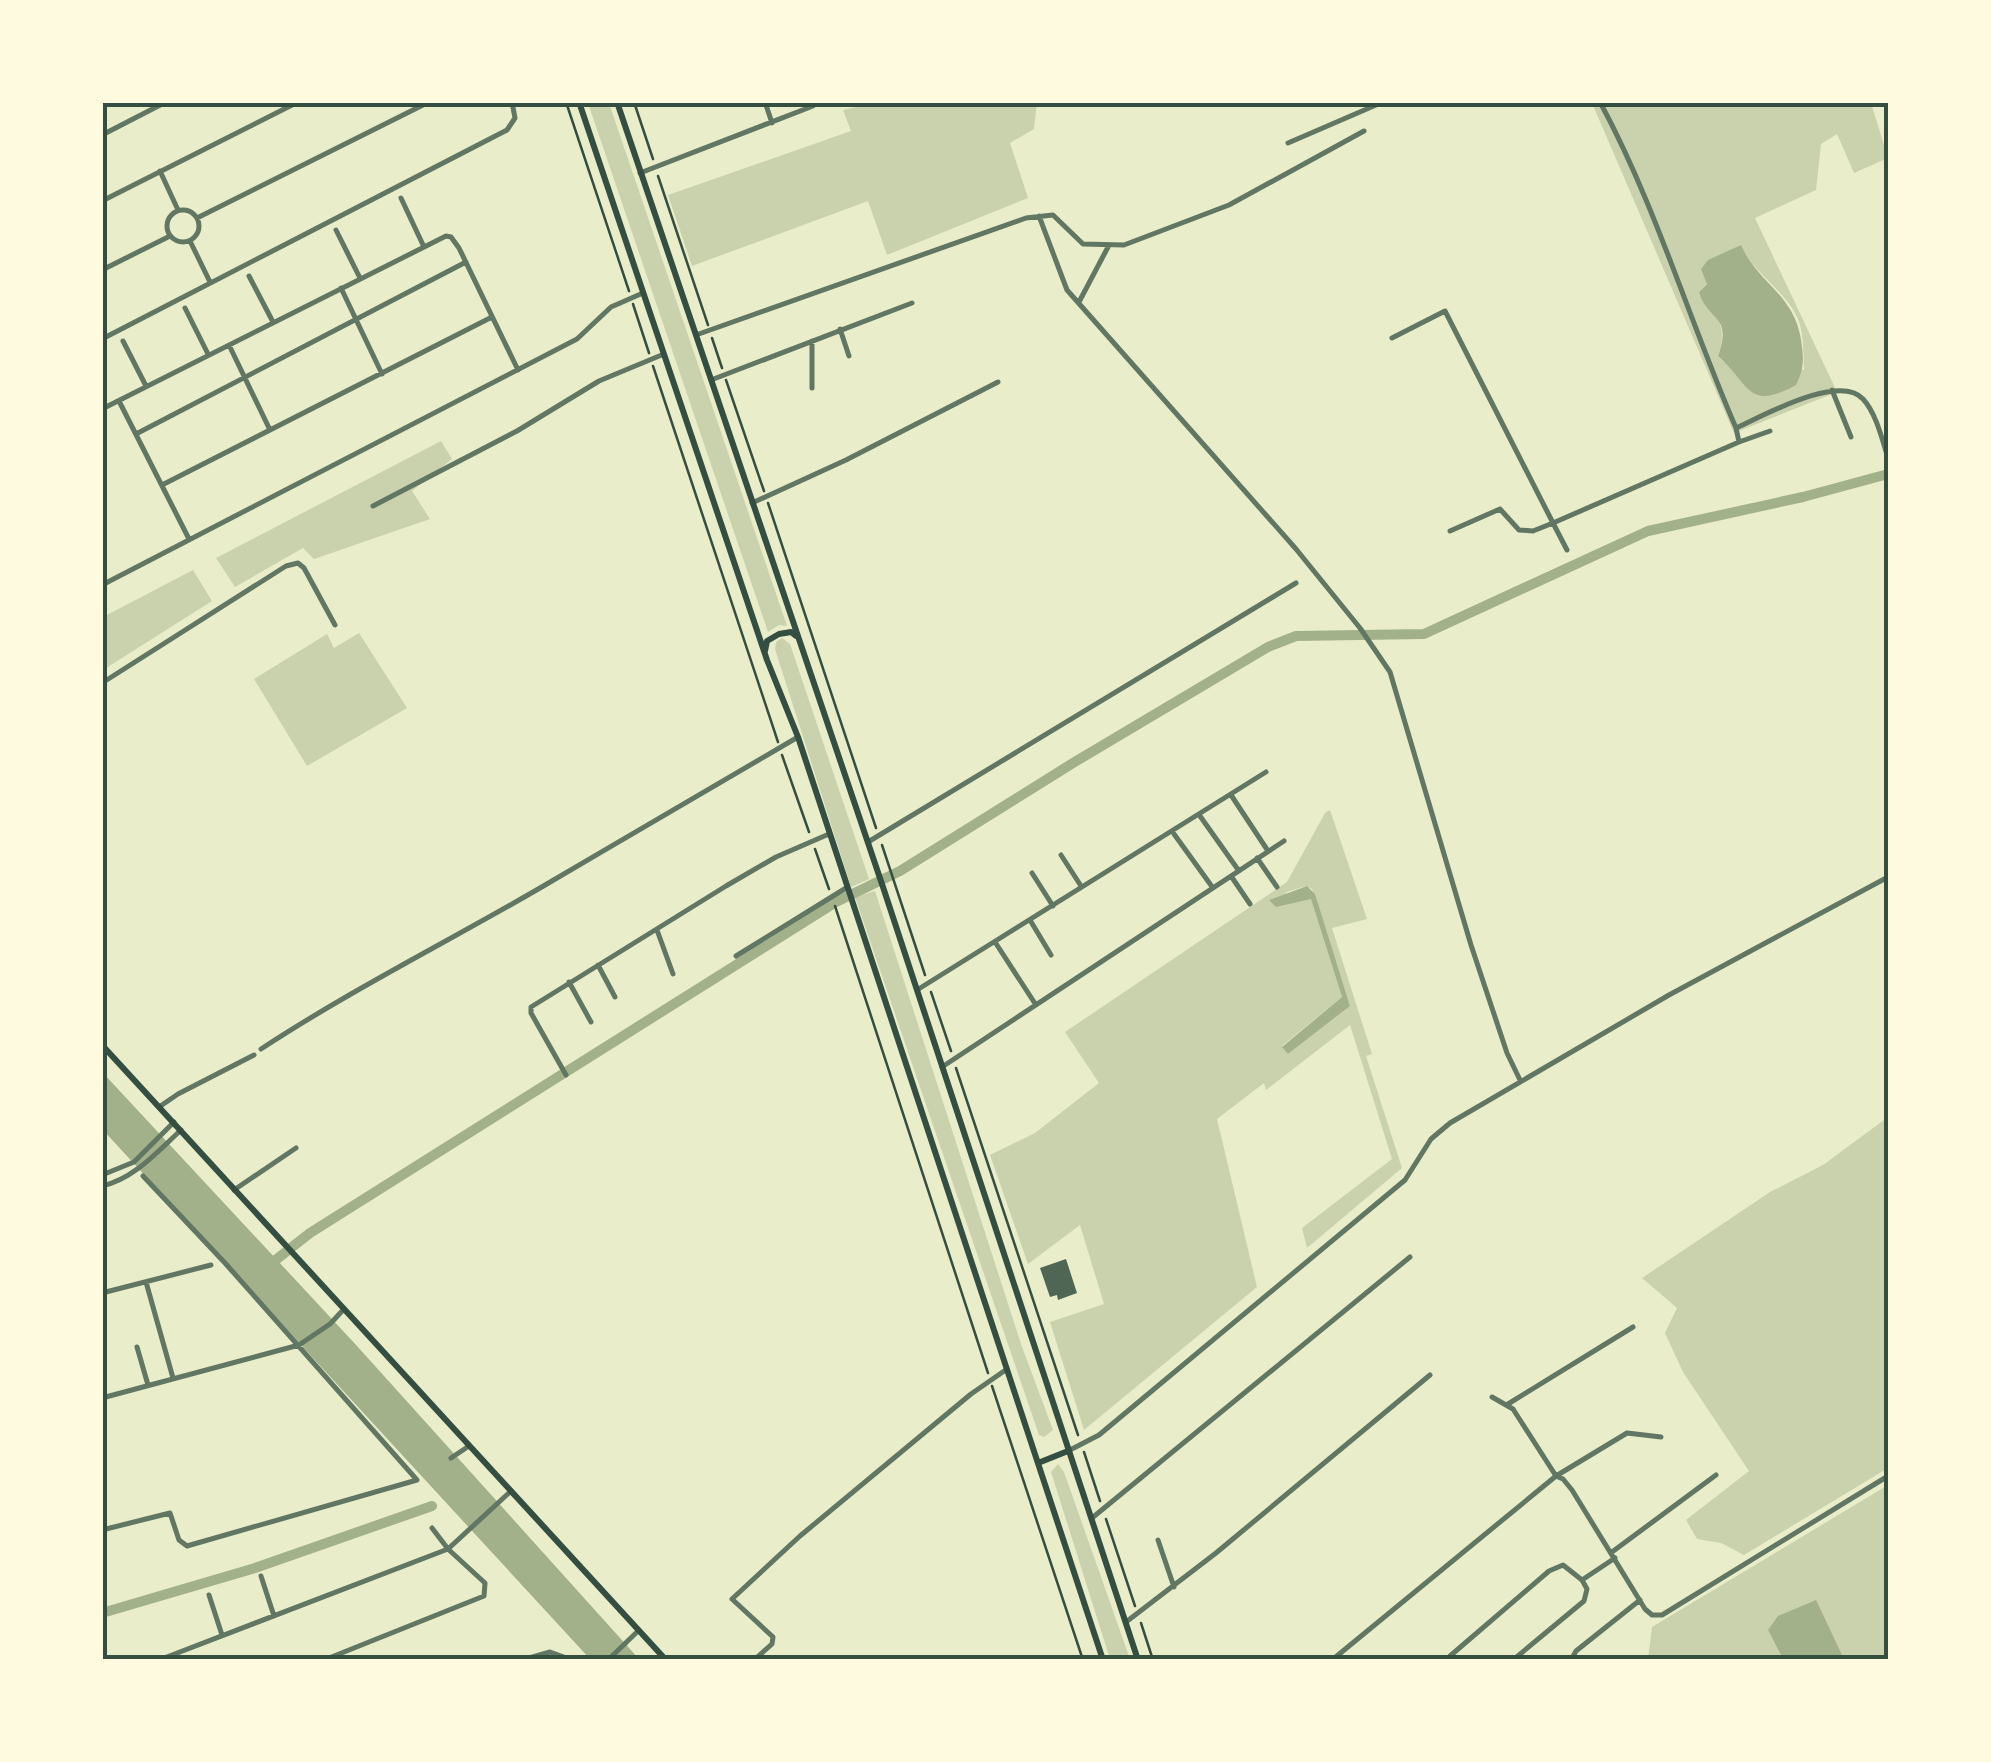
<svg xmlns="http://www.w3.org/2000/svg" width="1991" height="1762" font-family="'Space Grotesk',sans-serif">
	<rect width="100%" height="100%" fill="#e9edc9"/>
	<path fill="#cad2ad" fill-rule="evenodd" d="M1037,102L1034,129L1010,143L1028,198L887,255L868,201L692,266L668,195L851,131L843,110L865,105L864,102Z
		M588,103H609L787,626L779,625L768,632Z
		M1592,103H1871L1888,158L1854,173L1837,134L1821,144L1816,190L1755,218L1837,392L1734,433ZM1741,246C1755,275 1788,292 1799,322C1804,336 1803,356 1804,370L1724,362L1718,356C1728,326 1718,316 1699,292Z
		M441,441L452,459L412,491L430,519L314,559L303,548L235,587L216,558Z
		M193,570L212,601L103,670V617Z
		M359,633L407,708L307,766L254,679L327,634L334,648Z
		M782,638L790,644L869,879L851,887L775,649L776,642Z
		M1330,810L1367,919L1332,928L1372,1054L1366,1056L1402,1168L1307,1248L1302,1228L1392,1159L1350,1025L1266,1090L1264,1083L1217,1119L1257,1287L1084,1430L1050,1322L1104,1304L1080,1225L1028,1264L990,1155L1035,1133L1099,1083L1065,1032L1287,882L1325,813ZM1306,886L1312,889L1350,1006L1288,1054L1282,1046L1342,997L1311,898L1284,893Z
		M875,891L1021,1344L1053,1430L1044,1437L1039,1435L855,897Z
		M1888,1117V1468L1744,1555L1721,1543L1697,1539L1686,1520L1749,1471L1683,1372L1665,1333L1677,1308L1642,1278L1770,1192L1823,1165Z
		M1058,1464L1064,1472L1130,1659H1110L1051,1472Z
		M1888,1485V1659H1844L1815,1601L1768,1630L1783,1659L1648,1660L1652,1627Z"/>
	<path fill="#a3b18a" d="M1741,245C1760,287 1797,294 1802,347C1804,362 1803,371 1796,385C1747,412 1750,384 1718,356C1733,314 1708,322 1699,292L1707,284L1701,269L1708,260Z
		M1307,886L1315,894L1350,1006L1288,1054L1282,1047L1342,997L1311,899L1276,907L1269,900Z
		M103,1073L357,1346L639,1659H590L103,1130Z
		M1816,1600L1844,1659H1783L1768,1630L1778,1616Z"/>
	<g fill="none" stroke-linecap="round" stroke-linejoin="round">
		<path stroke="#a3b18a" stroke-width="10" d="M268,1266L310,1233L836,902L900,871L1073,763L1268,647L1296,636L1424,634L1648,531L1803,497L1888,474
			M102,1613L255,1568L432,1506"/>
	</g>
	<path fill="#4f6655" d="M1066,1259L1077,1293L1058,1300L1057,1295L1050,1297L1040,1268Z"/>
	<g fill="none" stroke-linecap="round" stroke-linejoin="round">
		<path stroke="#344e41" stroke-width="2.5" d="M566,102L629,291
			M634,102L653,159
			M658,176L708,325
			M633,304L649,353
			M712,338L722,368
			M653,366L778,742
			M726,380L764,491
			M768,503L876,828
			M782,755L809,832
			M882,845L925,975
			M815,849L829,889
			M835,906L988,1373
			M931,992L951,1051
			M956,1068L1078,1435
			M992,1386L1083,1660
			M1084,1452L1100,1501
			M1106,1519L1135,1606
			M1141,1623L1153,1660"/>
		<path stroke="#617663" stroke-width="5" d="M765,102L772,123
			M102,135L166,102
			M1288,143L1383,102
			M160,171L178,210
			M640,173L813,106
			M401,198L424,247
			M102,201L298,102
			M167 226a16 16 0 1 1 32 0a16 16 0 1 1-32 0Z
			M1039,216L1067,290L1296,549L1360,628L1390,672L1471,945L1507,1053L1520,1080
			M197,218L429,102
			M336,230L360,278
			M190,241L210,282
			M102,270L170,236
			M249,276L273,322
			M341,288L382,374
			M1079,302L1108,247
			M185,308L208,354
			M840,329L849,356
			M696,335L1026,218L1053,215L1083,244L1124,245L1229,205L1364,131
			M1392,338L1445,311L1553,523L1739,442L1736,428C1689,320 1656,206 1600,102
			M102,339L507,130L515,118L512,102
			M123,341L146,386
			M229,345L270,430
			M711,380L912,303
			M812,388V341
			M1832,390L1851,437
			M119,401L189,539
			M102,409L446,236L451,237L459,248L518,370
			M1736,428C1763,416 1839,373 1863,399C1876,413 1882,439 1888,458
			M136,434L466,262
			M1739,442L1770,431
			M162,485L492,317
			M752,503L846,460L998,382
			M373,506L517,431L599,381L664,354
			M1450,531L1500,509L1519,530L1533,531L1553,523L1567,550
			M102,585L577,339L611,307L643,293
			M102,683L286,566L298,563L304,568L335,625
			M1231,795L1268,851
			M1200,816L1239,871
			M1174,834L1213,888
			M868,842L1296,583
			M1061,855L1081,886
			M1257,858L1277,887
			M1032,873L1053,906
			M1231,876L1250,904
			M1030,920L1051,955
			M657,930L673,974
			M995,942L1036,1005
			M736,956L846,888
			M598,965L615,997
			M569,982L591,1022
			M917,990L1266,772
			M261,1049C351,990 447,942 540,888C626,838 711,787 798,737
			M942,1067L1284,841
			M566,1075L531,1013V1007L726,886L776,857L829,834
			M159,1107L178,1094L254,1055
			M102,1175L134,1162L174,1122
			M102,1186C134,1179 158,1151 181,1130
			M234,1190L296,1148
			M146,1282L173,1378
			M102,1293L211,1265
			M137,1347L148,1385
			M1492,1397L1513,1409L1556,1476L1627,1433L1661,1437
			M102,1398L299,1345L330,1324L344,1309
			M1508,1404L1633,1327
			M1068,1451L1099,1435L1405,1180L1431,1139L1450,1123L1669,995L1888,877
			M451,1458L469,1446
			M1092,1518L1410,1257
			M102,1530L170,1513L179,1540L187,1546L417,1480L225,1263L143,1176
			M1158,1540L1174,1587
			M1612,1552L1716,1475
			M261,1576L274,1616
			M1582,1580L1615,1558
			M209,1595L222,1635
			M1126,1622L1216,1553L1430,1375
			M1450,1656L1549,1571L1563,1565L1582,1580L1587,1589L1584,1601L1513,1660
			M159,1660L448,1549L511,1491
			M324,1660L484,1596L485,1583L448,1549L432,1528
			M522,1660L550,1652L572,1660
			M608,1660L639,1630
			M754,1660L772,1644L773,1637L732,1599L800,1536L971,1394L1007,1369
			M1332,1660L1556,1476L1563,1479L1572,1490L1645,1609L1652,1615H1662L1888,1476
			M1571,1660L1576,1651L1640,1600"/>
		<path stroke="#344e41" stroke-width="6" d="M579,102L767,660L798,737L1103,1660
			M617,102L884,890L1138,1660
			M765,651L767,641L779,634L791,632L796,636
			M102,1045L666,1660
			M1038,1463L1068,1451"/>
	</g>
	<rect width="1991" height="1762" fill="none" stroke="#fefae0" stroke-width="210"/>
	<rect x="105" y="105" width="1781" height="1552" fill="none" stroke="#344e41" stroke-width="4"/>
</svg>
